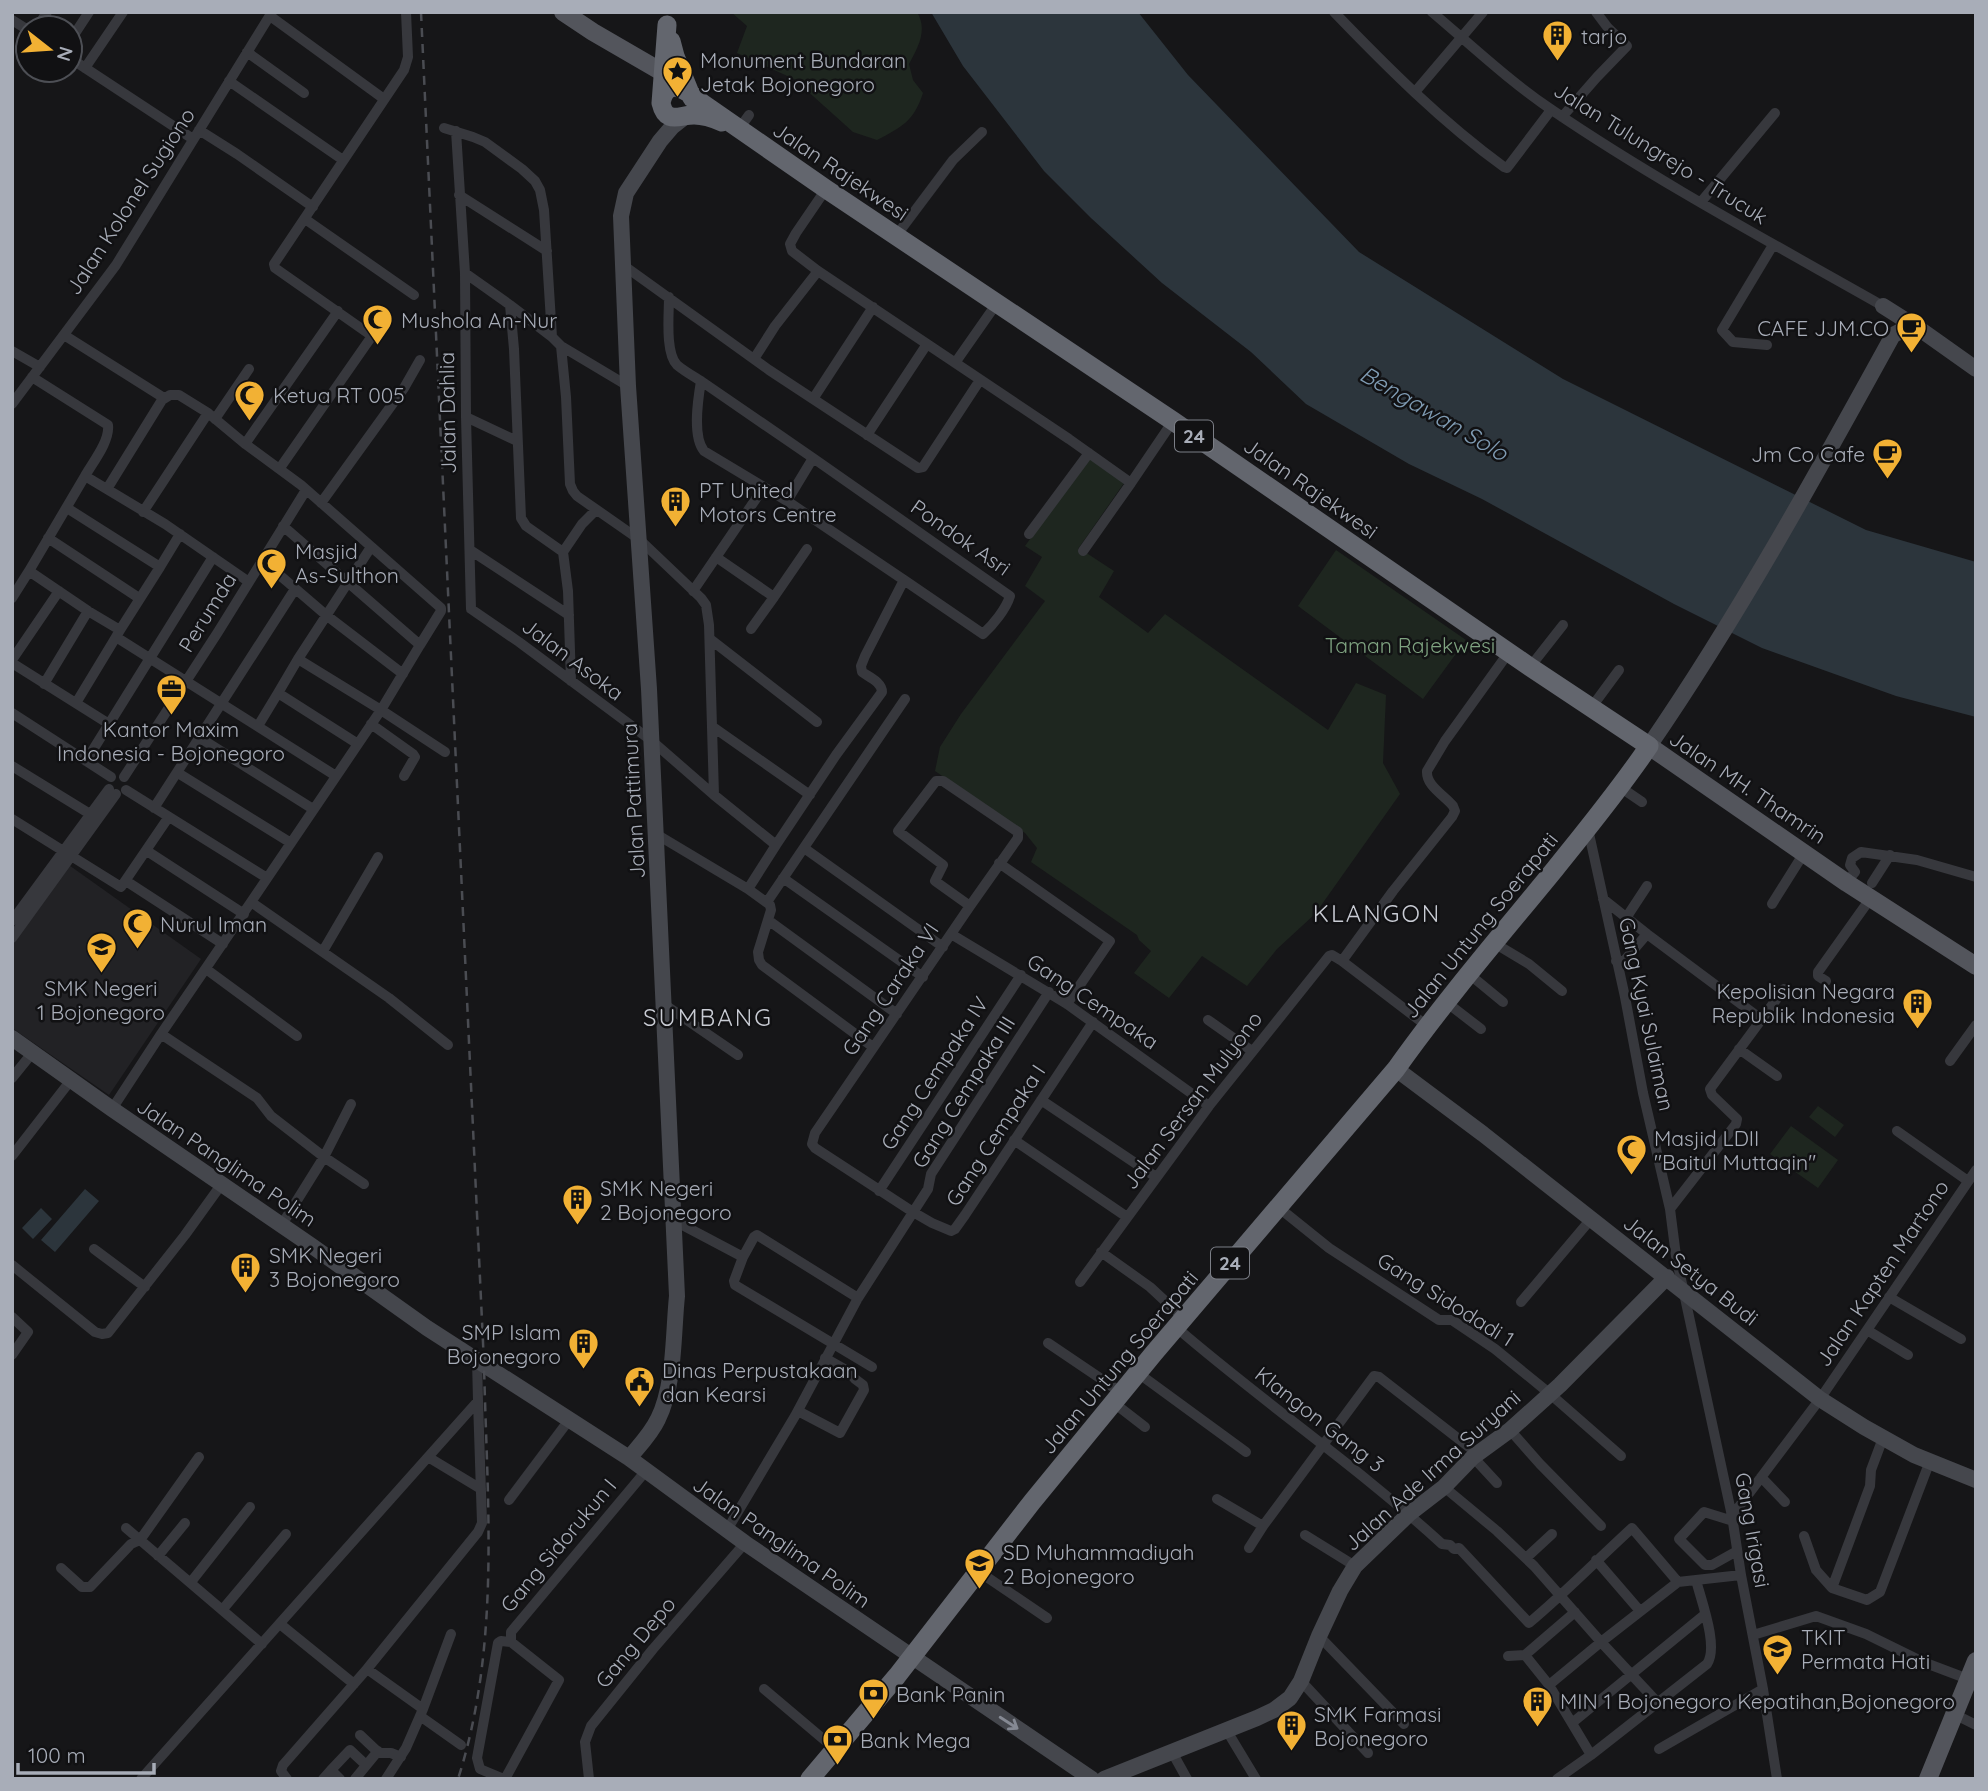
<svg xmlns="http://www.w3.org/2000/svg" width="1988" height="1791" font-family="Quicksand,sans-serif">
	<rect width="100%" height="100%" fill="#161618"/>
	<path fill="#222225" d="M66,863L201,959L109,1095L12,1028V935Z"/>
	<path fill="#1e261f" d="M731,12H917C928,30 918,47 909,64L913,80L923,93C914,121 902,127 877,140L853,132L794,79L737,53L747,26Z
		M1089,457L1124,483L1078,549L1080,553L1088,554L1114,571L1099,597L1148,633L1165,614L1328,730L1356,683L1386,695L1383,763L1400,794L1315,914L1277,949L1247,986L1202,956L1169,998L1134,973L1151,951L1139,940L1137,935L1031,862L1037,848L1025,833L935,771L940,747L961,714L1045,601L1025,586L1042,557L1025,546Z
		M1336,550L1466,640L1423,699L1298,606Z
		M1818,1106L1844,1125L1835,1137L1809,1117Z
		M1791,1126L1838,1160L1818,1188L1770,1154Z"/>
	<path fill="#2c353c" d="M931,12H1138L1188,75L1359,252L1563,379L1866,530L1976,562V717L1896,696L1762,648L1674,604L1482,499L1409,464L1306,404L1251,352L1162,283L1091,218L1044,171L963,66Z
		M85,1189L99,1201L55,1252L41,1240Z
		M41,1208L52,1219L33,1239L22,1228Z"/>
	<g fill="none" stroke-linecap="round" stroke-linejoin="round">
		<path stroke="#37383d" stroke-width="10" d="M1334,12C1387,67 1442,122 1504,167L1507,168L1551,110
			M1432,12C1471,45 1509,81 1552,110C1658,182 1772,243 1883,306
			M270,16L384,99
			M12,20L28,30
			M37,28L47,12
			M70,41L89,12
			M247,52L304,93
			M70,58L193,139
			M85,68L123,12
			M229,81L343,160
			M1415,92L1483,12
			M1562,117L1597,77L1627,46L1608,28L1596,12
			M444,128L473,137L485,142L522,169L535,181L540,190L544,210L552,337
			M739,129L749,115
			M199,130L237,154L313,207
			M456,131L465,273L466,417L471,609L519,642L652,741L714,795L776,845L748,889L656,834
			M826,189L796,233L790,244L792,251L818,271L1069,439L1131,483L1173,421
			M459,195L547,251
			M1701,202L1775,113
			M305,219L414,295
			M896,236L953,160L982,132
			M623,265L769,370L918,468L923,467L980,380
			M465,273L510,305
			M669,297C669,314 665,353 677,365C684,371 693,376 701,381C698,399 692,436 704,451L787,501L813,458L1010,596C1006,609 993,625 983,634L904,580L865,656L861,666L862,672C869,677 882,682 882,692L836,755L776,845
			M64,335L164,398
			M1767,345L1733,342L1722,330L1773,245
			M561,346L628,386
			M12,351L40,367
			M754,359L775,326L818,271
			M955,363L997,303
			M32,377L108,425C110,441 93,462 85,476
			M701,381L813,458
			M813,399L873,307
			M12,404L116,265L272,12
			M466,417L517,441
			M215,419L249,369
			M867,435L927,344
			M245,444L338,311
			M280,468L372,336L275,268L274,264L404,70L408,57L406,12
			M107,489L162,400L170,395H179L208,413L244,443L301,485L441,608V611L420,645L283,526
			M787,501L904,580
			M321,503L404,388L420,360
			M67,508L160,567L120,630
			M143,512L208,413
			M1029,534L1089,453
			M48,538L139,598
			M371,547L298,659L381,710L251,902L389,998L448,1045
			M470,550L569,615
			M1083,551L1131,483
			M563,552L526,526L521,518L514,349L510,305L552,337L561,346L566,397L570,484L573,491L577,496L640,540L701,598L706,605L709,625L714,795
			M716,557L774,597L807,549
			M262,560L326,615L403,674
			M160,567L180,534
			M29,571L85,476L165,524L249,582
			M693,591L764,487
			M12,598L29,571L88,611
			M751,629L774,597
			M710,639L817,722
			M420,645L381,710L445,752
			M298,659L278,693L358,744
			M12,660L59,591
			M12,663L109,724
			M1530,667L1563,625
			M571,681L568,591L563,552L582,524L596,510
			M44,684L88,611L120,630L116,637L336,776
			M76,703L116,637
			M1591,708L1619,670
			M12,713L111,777
			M371,724L413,754L415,757L404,776
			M258,726L278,693
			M713,727L810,795
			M200,738L313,809
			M86,761L213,557
			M12,766L90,814
			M178,773L291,843
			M124,777L218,632L306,490
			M1620,787L1642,802
			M126,790L267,878
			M154,808L295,589
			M12,819L121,887L168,818
			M1588,829L1625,997L1643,1093L1670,1209L1676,1256L1732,1516L1741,1575L1763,1689L1777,1779
			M804,848L943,947
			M147,851L244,914
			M999,863L1110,941L1067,1004
			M783,878L923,977
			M1850,878L1855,872L1850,865L1852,858L1861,852L1917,860L1976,877
			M126,881L223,944
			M1872,883L1890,855
			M748,889L770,905L771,910L758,952L759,960L762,965L873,1047
			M1603,899L1647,934L1761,1019
			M251,902L161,1034L257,1098L271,1116L324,1157L364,1184
			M767,902L905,699
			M1772,904L1804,853
			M970,906L935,881L943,865L898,831L936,781H943L1018,832V838L970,906L815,1133L812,1144L815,1148L913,1212L932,1223L951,1231L955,1229L965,1215L1093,1022
			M1626,918L1647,886
			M768,920L897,1014
			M12,921L109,789
			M951,934L1067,1004L1209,1106
			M12,938L116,794
			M1494,943L1529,964L1562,991
			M323,951L378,857
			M1342,961L1393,891L1452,817L1455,811L1453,806C1444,795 1426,786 1427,771L1445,741L1509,652
			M1616,961H1624L1647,934
			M206,969L297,1036
			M1469,974L1503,1002
			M1826,981L1818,976V972L1870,899
			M1446,1002L1481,1029
			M665,1005L738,1055
			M1208,1020L1252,1051
			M1739,1049L1777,1076
			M1950,1061L1976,1025
			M12,1078L33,1052
			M1041,1100L1156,1177
			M112,1109L161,1034
			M1897,1131L1968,1181
			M1014,1140L1127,1217
			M12,1156L71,1080
			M879,1191L1021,975
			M1278,1207L1329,1248L1439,1320H1452L1495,1349L1549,1393L1621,1456
			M1670,1209L1736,1124L1737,1119L1712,1095L1710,1089L1784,989
			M673,1220L743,1257L734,1281L735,1285L872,1367
			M281,1226L324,1157L351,1104
			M94,1249L145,1287
			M1101,1252L1150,1287L1178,1313L1183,1321
			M743,1257L754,1237L757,1235L858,1298
			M12,1265L95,1332L102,1334L108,1333L185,1235L221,1185
			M1080,1282L1209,1106L1329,956L1332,955L1342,961L1427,1026
			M1889,1297L1961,1339
			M1521,1302L1591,1219
			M12,1317L28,1332L12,1355
			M1177,1328C1264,1403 1358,1467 1442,1544L1450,1545L1454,1549L1459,1548L1529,1623C1565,1593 1597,1560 1632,1528L1678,1582
			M1867,1330L1908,1355
			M1048,1343L1122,1393
			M1138,1373L1246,1452
			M1114,1403L1145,1427
			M798,1411L840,1433L864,1390L863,1385L855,1379L848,1371L825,1358
			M1510,1430L1540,1464L1601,1526
			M428,1457L481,1489
			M1473,1457L1497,1483
			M1761,1477L1785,1502
			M1444,1487L1497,1531L1534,1566L1601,1642L1658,1703
			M1217,1499L1263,1526L1374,1376L1379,1377L1478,1454
			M509,1500L569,1420
			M1732,1516L1820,1399L1976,1170
			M1733,1521L1704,1512L1679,1539L1705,1565H1712L1737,1551
			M126,1528L262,1644
			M727,1530L795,1416L858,1298L928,1189L931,1174L1049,992
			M1305,1535L1355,1566
			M1804,1536L1816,1570L1832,1588L1867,1600L1880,1592L1930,1461
			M1249,1548L1263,1526
			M158,1556L185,1523
			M1526,1558L1552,1534
			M1596,1560L1640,1611
			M61,1568L82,1587H90L131,1544L140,1540L199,1457
			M978,1571L1047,1618
			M191,1582L250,1507
			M1832,1588L1870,1486L1871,1470L1883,1438
			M223,1609L286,1534
			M1575,1612L1525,1655L1549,1685L1591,1755L1707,1664C1719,1647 1701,1600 1696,1580
			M280,1624L354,1684
			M1753,1635L1816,1616L1866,1634L1923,1662L1968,1679
			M1319,1636L1404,1724
			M1508,1656L1525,1655
			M367,1669L423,1709L420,1716L461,1745
			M1301,1681L1368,1753
			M1549,1685L1601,1642L1678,1582L1741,1575
			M764,1689L835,1749
			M423,1709L451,1634
			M1954,1714L1976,1725
			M1572,1723L1704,1615
			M1227,1731L1256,1779
			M360,1735L379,1753H391L401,1757
			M1659,1749L1763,1689
			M1172,1752L1187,1779
			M331,1770L350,1750L366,1765
			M141,1779L478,1401L477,1360
			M287,1779L281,1771L283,1765L367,1669L478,1532L482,1523L478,1401
			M323,1779L331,1770L340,1779
			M355,1779L378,1751
			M386,1779L406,1748L420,1716
			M504,1779L480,1769L477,1758L498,1643L501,1641L511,1642
			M505,1779L559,1680L511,1642V1632L645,1472
			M589,1779L585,1742L591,1726L653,1649L745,1543
			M1557,1779L1591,1755"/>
		<path stroke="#45474d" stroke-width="16" d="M1883,306L1921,330L1976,369
			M1649,746C1739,615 1816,475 1893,335L1909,327L1921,330
			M12,1038L112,1109L312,1246L427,1328L629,1458L745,1543L1092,1779
			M1396,1069L1483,1134L1820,1399L1864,1427L1914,1455L1976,1480
			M629,1458C639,1446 651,1434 658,1419C675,1385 673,1334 677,1296L649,689L628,386L621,216L626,193L660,141L672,127L686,116
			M1104,1779L1257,1718L1274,1710L1290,1698L1301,1681L1319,1636L1340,1591L1355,1566L1409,1514L1444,1487L1473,1457L1510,1430L1560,1385L1667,1277"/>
		<path stroke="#53555c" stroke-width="18" d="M563,12L593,32L674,79
			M1649,746L1847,883L1976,966
			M1928,1779L1976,1661"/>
		<path stroke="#63666e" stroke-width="19" d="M667,25L661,103C666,125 679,115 694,115C704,115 713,118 722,122
			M671,41L675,56L692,98
			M661,103C667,74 689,92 702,103L826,189L1173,421L1530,667L1649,746C1620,789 1587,829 1555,869C1501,935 1445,1000 1396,1069L1154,1353L1032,1502L897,1676L810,1779"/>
		<path stroke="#4a4c52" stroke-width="2.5" stroke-dasharray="9 7" stroke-linecap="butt" d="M421,12L484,1364C487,1502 501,1645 458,1779"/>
	</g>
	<defs><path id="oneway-shaft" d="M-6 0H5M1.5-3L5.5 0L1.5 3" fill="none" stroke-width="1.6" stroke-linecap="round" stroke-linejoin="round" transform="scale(1.75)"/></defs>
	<use stroke="#858993" href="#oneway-shaft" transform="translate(1009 1723) rotate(33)"/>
	<defs>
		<symbol id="building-pin" viewBox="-11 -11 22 30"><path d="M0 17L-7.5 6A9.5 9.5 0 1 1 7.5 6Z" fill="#f2b134" stroke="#111113"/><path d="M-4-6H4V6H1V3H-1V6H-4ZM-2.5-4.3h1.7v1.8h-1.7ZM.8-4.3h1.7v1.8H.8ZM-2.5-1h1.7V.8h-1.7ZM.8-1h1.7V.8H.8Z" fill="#111"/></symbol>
		<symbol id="sight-pin" viewBox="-11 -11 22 30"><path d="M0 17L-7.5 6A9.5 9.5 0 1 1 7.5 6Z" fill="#f2b134" stroke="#111113"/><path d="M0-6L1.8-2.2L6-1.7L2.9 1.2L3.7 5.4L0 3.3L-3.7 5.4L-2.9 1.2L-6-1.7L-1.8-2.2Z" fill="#111"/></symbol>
		<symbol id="mosque-pin" viewBox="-11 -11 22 30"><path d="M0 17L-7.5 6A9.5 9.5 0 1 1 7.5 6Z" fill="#f2b134" stroke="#111113"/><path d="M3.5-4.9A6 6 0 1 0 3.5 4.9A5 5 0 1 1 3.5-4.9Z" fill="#111"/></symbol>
		<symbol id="cafe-pin" viewBox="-11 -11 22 30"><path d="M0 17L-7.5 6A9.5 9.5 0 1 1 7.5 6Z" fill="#f2b134" stroke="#111113"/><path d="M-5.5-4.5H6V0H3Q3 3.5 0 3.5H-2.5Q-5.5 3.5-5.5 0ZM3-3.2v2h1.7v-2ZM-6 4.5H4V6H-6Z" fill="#111"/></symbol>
		<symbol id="office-pin" viewBox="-11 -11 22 30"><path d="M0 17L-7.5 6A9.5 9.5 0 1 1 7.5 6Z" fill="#f2b134" stroke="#111113"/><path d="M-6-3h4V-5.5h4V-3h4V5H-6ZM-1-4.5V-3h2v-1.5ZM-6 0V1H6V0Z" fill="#111"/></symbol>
		<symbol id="school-pin" viewBox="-11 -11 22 30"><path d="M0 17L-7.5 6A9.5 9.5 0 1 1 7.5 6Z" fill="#f2b134" stroke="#111113"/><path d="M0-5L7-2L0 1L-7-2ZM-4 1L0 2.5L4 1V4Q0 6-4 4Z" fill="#111"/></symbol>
		<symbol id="civic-pin" viewBox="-11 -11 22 30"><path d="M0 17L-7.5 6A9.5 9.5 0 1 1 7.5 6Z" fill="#f2b134" stroke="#111113"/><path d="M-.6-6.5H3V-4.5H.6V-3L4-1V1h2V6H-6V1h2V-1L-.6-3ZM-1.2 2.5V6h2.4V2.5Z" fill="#111"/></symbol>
		<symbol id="bank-pin" viewBox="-11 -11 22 30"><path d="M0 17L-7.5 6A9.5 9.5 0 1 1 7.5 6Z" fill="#f2b134" stroke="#111113"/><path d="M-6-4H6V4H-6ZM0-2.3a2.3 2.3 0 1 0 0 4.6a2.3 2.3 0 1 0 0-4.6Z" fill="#111"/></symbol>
	</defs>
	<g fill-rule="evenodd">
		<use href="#building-pin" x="1540" y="18" width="35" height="47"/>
		<use href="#sight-pin" x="660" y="54" width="35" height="47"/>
		<use href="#mosque-pin" x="360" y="302" width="35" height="47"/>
		<use href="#cafe-pin" x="1894" y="310" width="35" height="47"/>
		<use href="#mosque-pin" x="232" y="378" width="35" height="47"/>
		<use href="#cafe-pin" x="1870" y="436" width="35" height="47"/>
		<use href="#building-pin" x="658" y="484" width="35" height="47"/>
		<use href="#mosque-pin" x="254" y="546" width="35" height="47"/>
		<use href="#office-pin" x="154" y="672" width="35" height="47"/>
		<use href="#mosque-pin" x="120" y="906" width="35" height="47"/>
		<use href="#school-pin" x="84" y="930" width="35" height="47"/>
		<use href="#building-pin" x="1900" y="986" width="35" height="47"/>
		<use href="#mosque-pin" x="1614" y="1132" width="35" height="47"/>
		<use href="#building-pin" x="560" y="1182" width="35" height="47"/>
		<use href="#building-pin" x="228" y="1250" width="35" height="47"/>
		<use href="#building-pin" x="566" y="1326" width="35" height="47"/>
		<use href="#civic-pin" x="622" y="1364" width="35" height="47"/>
		<use href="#school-pin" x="962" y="1546" width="35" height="47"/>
		<use href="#school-pin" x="1760" y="1632" width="35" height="47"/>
		<use href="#bank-pin" x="856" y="1676" width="35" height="47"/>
		<use href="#building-pin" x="1520" y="1684" width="35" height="47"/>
		<use href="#building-pin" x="1274" y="1708" width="35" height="47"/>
		<use href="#bank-pin" x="820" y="1722" width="35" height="47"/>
	</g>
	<g text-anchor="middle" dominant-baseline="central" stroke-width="5" stroke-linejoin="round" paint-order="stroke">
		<g fill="#111113" stroke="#7b7e86" stroke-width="2">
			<rect x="1175" y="420.5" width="38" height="31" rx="5"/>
			<rect x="1211" y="1247.5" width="38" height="31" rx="5"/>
		</g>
		<g font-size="19" font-weight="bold" fill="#a8adb8">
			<text x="1194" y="436">24</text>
			<text x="1230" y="1263">24</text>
		</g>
		<g font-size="21" fill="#a8adb8" stroke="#111113" text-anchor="start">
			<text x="1581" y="36">tarjo</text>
			<text x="700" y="60">Monument Bundaran<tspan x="700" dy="24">Jetak Bojonegoro</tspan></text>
			<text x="401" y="320">Mushola An-Nur</text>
			<text x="1889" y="328" text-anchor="end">CAFE JJM.CO</text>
			<text x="273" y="395">Ketua RT 005</text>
			<text x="1865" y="454" text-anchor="end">Jm Co Cafe</text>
			<text x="699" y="490">PT United<tspan x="699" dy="24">Motors Centre</tspan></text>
			<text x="295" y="551">Masjid<tspan x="295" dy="24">As-Sulthon</tspan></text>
			<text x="171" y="729" text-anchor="middle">Kantor Maxim<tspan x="171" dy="24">Indonesia - Bojonegoro</tspan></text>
			<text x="160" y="924">Nurul Iman</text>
			<text x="101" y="988" text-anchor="middle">SMK Negeri<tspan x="101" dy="24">1 Bojonegoro</tspan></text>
			<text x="1895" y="991" text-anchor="end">Kepolisian Negara<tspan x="1895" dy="24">Republik Indonesia</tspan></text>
			<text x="1654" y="1138">Masjid LDII<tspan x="1654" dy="24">"Baitul Muttaqin"</tspan></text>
			<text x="600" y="1188">SMK Negeri<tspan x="600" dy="24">2 Bojonegoro</tspan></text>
			<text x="269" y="1255">SMK Negeri<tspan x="269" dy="24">3 Bojonegoro</tspan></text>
			<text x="561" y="1332" text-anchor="end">SMP Islam<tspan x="561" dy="24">Bojonegoro</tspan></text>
			<text x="662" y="1370">Dinas Perpustakaan<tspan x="662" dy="24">dan Kearsi</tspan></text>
			<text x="1003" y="1552">SD Muhammadiyah<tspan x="1003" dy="24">2 Bojonegoro</tspan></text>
			<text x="1801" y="1637">TKIT<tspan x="1801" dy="24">Permata Hati</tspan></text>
			<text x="896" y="1694">Bank Panin</text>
			<text x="1560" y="1701">MIN 1 Bojonegoro Kepatihan,Bojonegoro</text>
			<text x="1314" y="1714">SMK Farmasi<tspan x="1314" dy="24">Bojonegoro</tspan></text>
			<text x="860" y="1740">Bank Mega</text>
		</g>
		<g font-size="21" fill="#a8adb8" stroke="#111113">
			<text transform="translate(1661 153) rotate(32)">Jalan Tulungrejo - Trucuk</text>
			<text transform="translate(841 171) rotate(34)">Jalan Rajekwesi</text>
			<text transform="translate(130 201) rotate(-57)">Jalan Kolonel Sugiono</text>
			<text transform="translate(447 413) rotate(-91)">Jalan Dahlia</text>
			<text transform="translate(1311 488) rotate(35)">Jalan Rajekwesi</text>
			<text transform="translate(961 537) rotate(35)">Pondok Asri</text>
			<text transform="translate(207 612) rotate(-58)">Perumda</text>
			<text transform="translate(573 659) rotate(37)">Jalan Asoka</text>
			<text transform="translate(1748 787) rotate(34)">Jalan MH. Thamrin</text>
			<text transform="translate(633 801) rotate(-93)">Jalan Pattimura</text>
			<text transform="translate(1480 925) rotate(-51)">Jalan Untung Soerapati</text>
			<text transform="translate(890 989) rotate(-56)">Gang Caraka VI</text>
			<text transform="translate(1093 1001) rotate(34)">Gang Cempaka</text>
			<text transform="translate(1647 1014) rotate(78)">Gang Kyai Sulaiman</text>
			<text transform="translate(934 1073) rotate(-57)">Gang Cempaka IV</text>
			<text transform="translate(963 1092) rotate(-58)">Gang Cempaka III</text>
			<text transform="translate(1192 1100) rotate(-53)">Jalan Sersan Mulyono</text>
			<text transform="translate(995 1135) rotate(-57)">Gang Cempaka I</text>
			<text transform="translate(227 1162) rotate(34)">Jalan Panglima Polim</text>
			<text transform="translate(1691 1270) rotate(38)">Jalan Setya Budi</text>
			<text transform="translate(1882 1273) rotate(-56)">Jalan Kapten Martono</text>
			<text transform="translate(1446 1299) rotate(32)">Gang Sidodadi 1</text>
			<text transform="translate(1119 1362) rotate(-50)">Jalan Untung Soerapati</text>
			<text transform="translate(1320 1419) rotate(38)">Klangon Gang 3</text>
			<text transform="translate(1432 1470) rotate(-42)">Jalan Ade Irma Suryani</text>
			<text transform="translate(1753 1530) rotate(80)">Gang Irigasi</text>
			<text transform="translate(782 1542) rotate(35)">Jalan Panglima Polim</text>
			<text transform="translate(558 1545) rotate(-50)">Gang Sidorukun I</text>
			<text transform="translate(635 1642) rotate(-50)">Gang Depo</text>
		</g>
		<g font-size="21" fill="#7fa381" stroke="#111113">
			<text x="1410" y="645">Taman Rajekwesi</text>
		</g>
		<g font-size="23" font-style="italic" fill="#7f9bb3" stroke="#111113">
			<text transform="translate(1434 413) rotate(30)">Bengawan Solo</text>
		</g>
		<g font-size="24" letter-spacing="2" fill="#c9ccd4" stroke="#111113">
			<text x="1377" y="913">KLANGON</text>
			<text x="708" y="1017">SUMBANG</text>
		</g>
	</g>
	<rect width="1988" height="1791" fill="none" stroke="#a8adb8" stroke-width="28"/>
	<g transform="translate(49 49) rotate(107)"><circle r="33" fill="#111113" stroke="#4d4f55" stroke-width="2"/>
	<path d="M0-5L12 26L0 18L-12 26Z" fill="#f2b134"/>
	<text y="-10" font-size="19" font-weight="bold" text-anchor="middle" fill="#a8adb8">N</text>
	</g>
	<path d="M18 1763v10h136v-10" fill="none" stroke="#a8adb8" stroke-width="3.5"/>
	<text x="28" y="1763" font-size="21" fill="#a8adb8" stroke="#111113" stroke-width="5" paint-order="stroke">100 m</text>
</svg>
